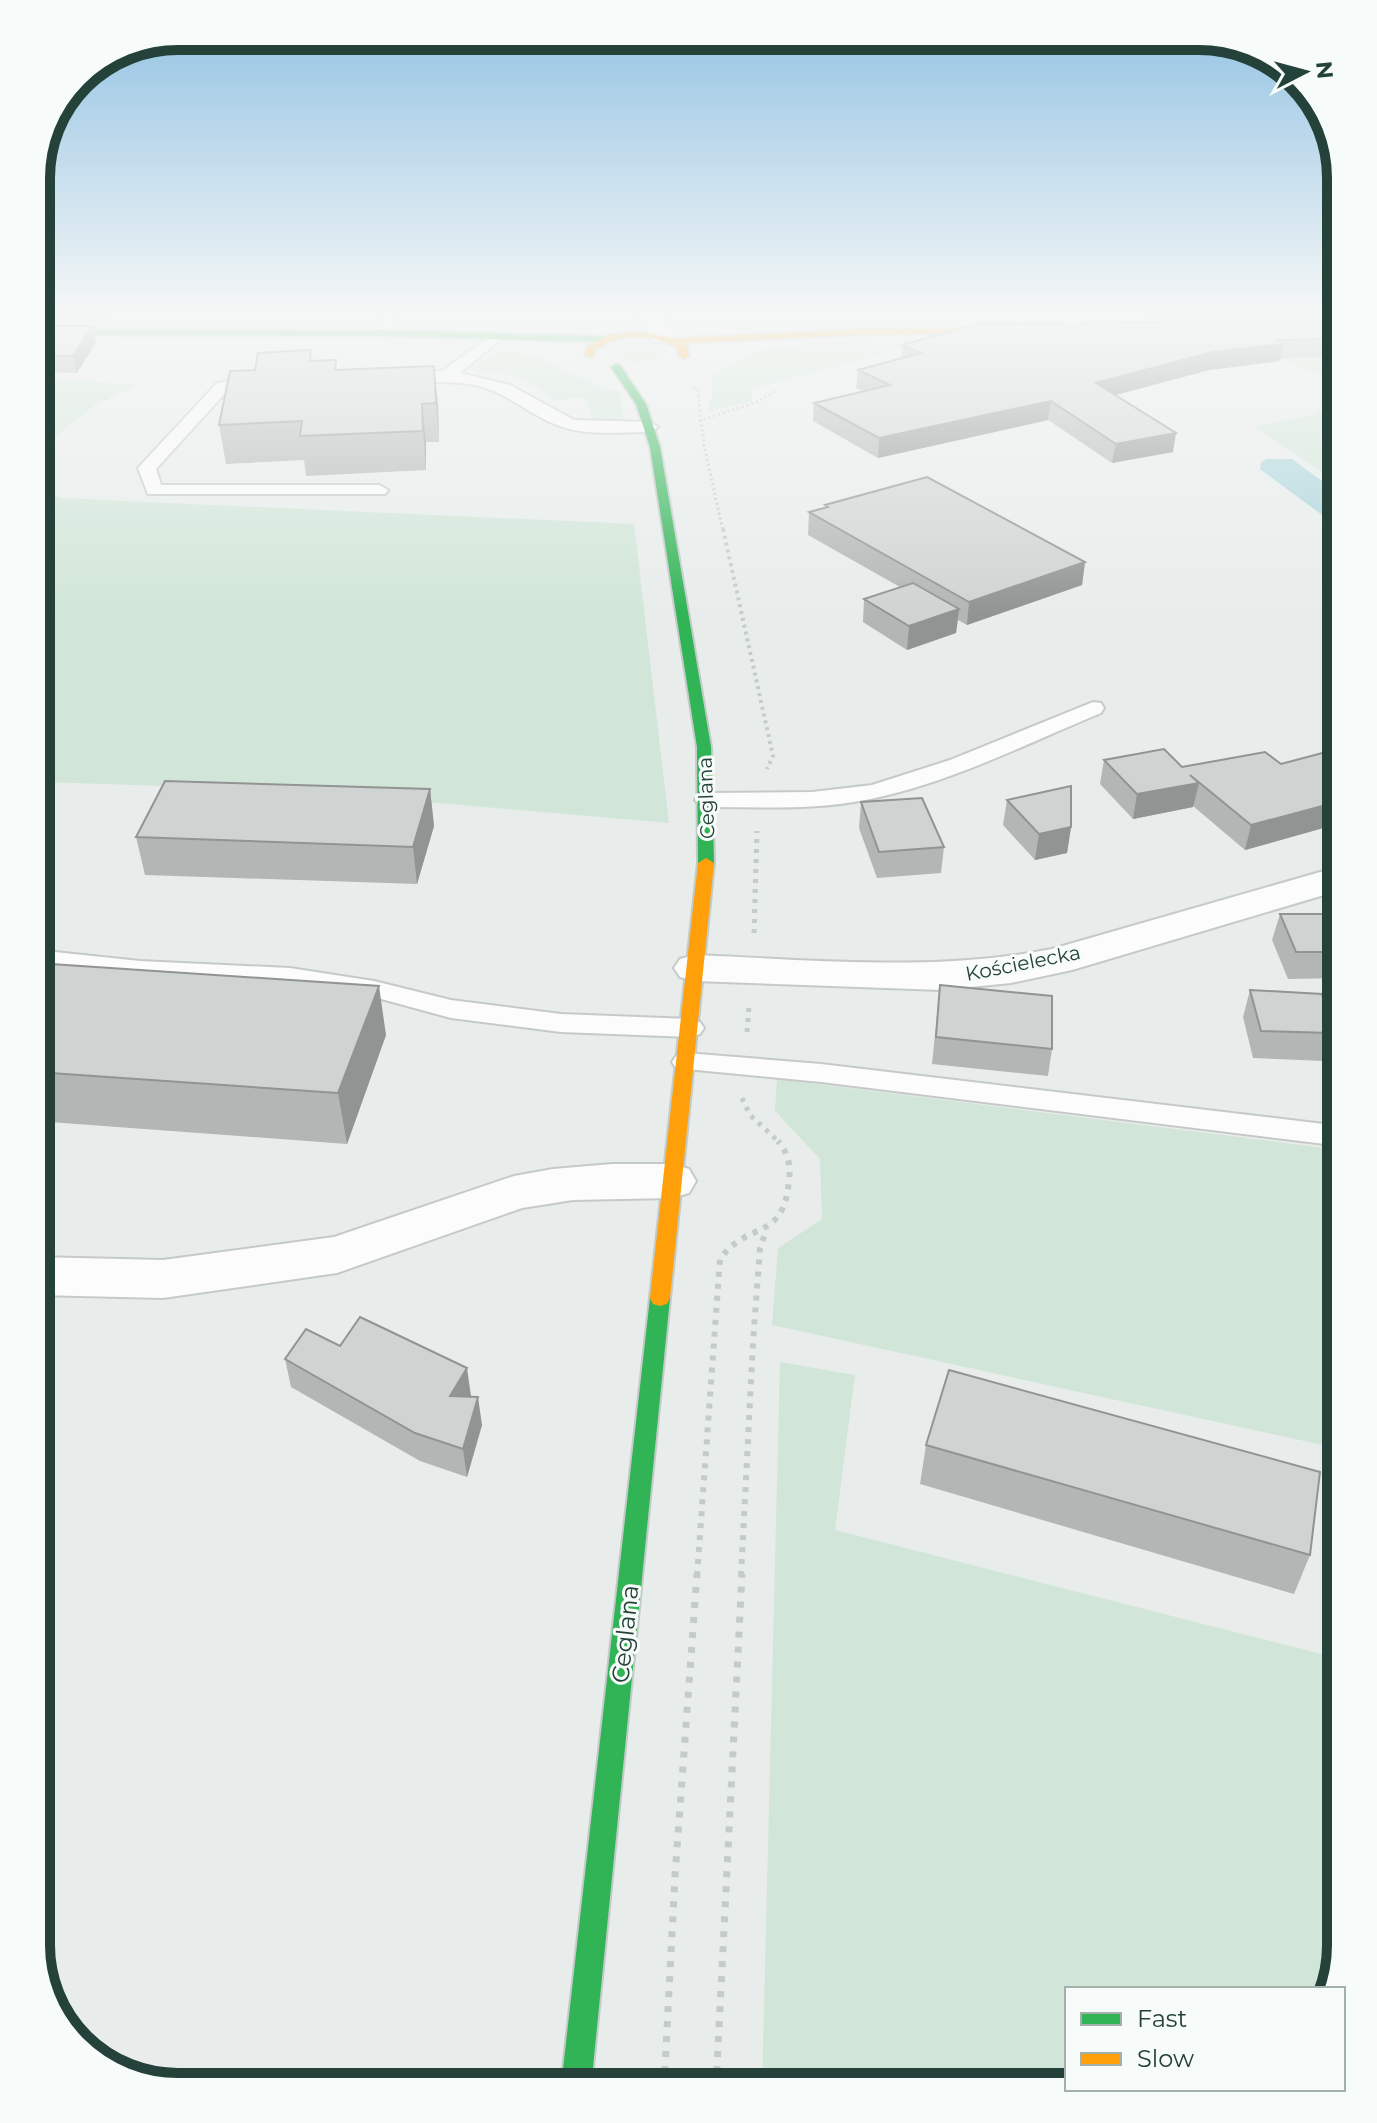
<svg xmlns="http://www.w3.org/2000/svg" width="1377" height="2123" font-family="Montserrat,sans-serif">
	<rect width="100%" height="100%" fill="#e8edeb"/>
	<path fill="#d1e6d8" d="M910,339L909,347L752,389V401L707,412L712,394L713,374L760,350L852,340Z
		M1229,340L1299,343L1341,363V384Z
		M644,341L660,344L668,352C652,366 624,365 608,354L607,350L616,344Z
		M499,350L534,355L601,387L619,391L624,416L621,420H593L585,398L555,400C538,387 500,365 478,374L471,369Z
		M36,377L137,385L94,406L61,432L36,443Z
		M1341,402V484L1253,426L1310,416Z
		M36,486L60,498L634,524L669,823L288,790L41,782L36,790Z
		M777,1079L1341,1150V1449L772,1325L778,1248L822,1219L820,1159L775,1111Z
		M780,1362L855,1375L835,1530L1341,1659V1946L1329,1989H1067V2087H762Z"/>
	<path fill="#a9d4db" d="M1267,459H1292L1341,495V529L1260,469L1261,462Z"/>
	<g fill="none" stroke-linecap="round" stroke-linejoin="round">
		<defs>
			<path id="lane" d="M384,316L397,318L388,336L383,337L376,333Z
				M494,334L499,335V341L460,373L510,385L574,420L650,422L658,427L650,432C617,432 583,437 552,423C523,410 502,389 469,384C452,381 401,384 391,375L399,370L442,371Z
				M265,374L271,376V382L228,390L156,469L161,485H379L388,490L385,494H148L138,468L217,383Z
				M1093,702L1101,703L1104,708L1101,713C1021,746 940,788 854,802C805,810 756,807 707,807L699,805L695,800L699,795L707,793L812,792L872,785L950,760Z
				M36,950L140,961L290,968L374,981L451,1000L561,1014L690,1019L700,1022L704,1028L700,1034L690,1037L561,1032L451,1018L374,997L290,984L140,977L36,966Z
				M686,1053L821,1064L1341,1126V1146L821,1082L676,1068L672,1062L676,1056Z"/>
			<path id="street" d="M640,316H663L674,337L670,342H654Z
				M1341,866V890L1072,970L1011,983L941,990L695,981L680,977L674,968L680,959L695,955C815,960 934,972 1052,949Z
				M612,1164H672L689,1169L696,1181L689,1193L672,1198L573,1200L522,1208L337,1273L163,1298L36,1295V1257L163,1260L334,1237L514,1176L553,1169Z"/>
			<path id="fast" d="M36,329L383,330L605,336L610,339L605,342L383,336L36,335Z
				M616,364L620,365L646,404L660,447L711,747L714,863L706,868L698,863L697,747L650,447L636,404L611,367Z
				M660,1290L667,1292L670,1298L591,2087H561L650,1298L653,1292Z"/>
			<path id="slow" d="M1011,328L1014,329V333L859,335L686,343L689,356L684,359L679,356L677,347C649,334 621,333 595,350L593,357L585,355L587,347L608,335L635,331L675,338L859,329Z
				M706,858L714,863L670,1298L667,1304L660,1306L653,1304L650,1298L698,863Z"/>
		</defs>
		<use href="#lane" stroke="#c5cac8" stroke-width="4"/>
		<use href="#street" stroke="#c5cac8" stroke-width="4"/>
		<use href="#fast" stroke="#c3cbc8" stroke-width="4"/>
		<use href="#slow" stroke="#c3cbc8" stroke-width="4"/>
		<path stroke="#c3ccca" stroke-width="3" stroke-dasharray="2 3" stroke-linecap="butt" d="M693,387L698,391L704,445L723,531
			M699,421L757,402L777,390"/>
		<path stroke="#c3ccca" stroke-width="4" stroke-dasharray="3 4" stroke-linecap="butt" d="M723,529L773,756L767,769"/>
		<path stroke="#c3ccca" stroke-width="5" stroke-dasharray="4 6" stroke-linecap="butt" d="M754,933L757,831
			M747,1032L749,1006
			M742,1098L750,1115L780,1143"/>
		<path stroke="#c3ccca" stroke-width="6" stroke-dasharray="5 7" stroke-linecap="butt" d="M697,1576L720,1259C749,1219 783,1243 789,1181C791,1165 788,1153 778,1141
			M741,1576L753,1343L760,1248L766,1231"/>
		<path stroke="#c3ccca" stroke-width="7" stroke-dasharray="6 9" stroke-linecap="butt" d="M664,2087L675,1876L697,1574
			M716,2087L742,1574"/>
		<use href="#lane" fill="#fcfcfc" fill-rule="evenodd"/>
		<use href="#street" fill="#fcfcfc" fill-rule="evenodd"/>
		<use href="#fast" fill="#30b455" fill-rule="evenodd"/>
		<use href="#slow" fill="#ff9f0a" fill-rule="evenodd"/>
	</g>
	<path fill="#b2b6b5" d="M55,316H107L105,322H56Z
		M1145,316H1341V320H1145Z
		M1341,322V357L1281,358L1280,361L1209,370L1116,395L1173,452L1112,463L1048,420L878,458L813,421L814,403L863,391L856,388L858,370L901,358L902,345L1071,326Z
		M36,339L96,342L77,373L36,372Z
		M312,361L438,404L439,442H426V470L306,476L304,460L226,464L219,425L255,370Z
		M825,505L1085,562L1082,585L967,625L958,620L956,633L907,650L863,622L864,599L900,587L808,535L809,512L825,508Z
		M1341,748V823L1245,850L1193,806V807L1133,819L1100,784L1104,760L1182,767L1281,764Z
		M430,789L434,826L417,884L145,875L136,837Z
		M1007,800L1071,827L1067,853L1035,860L1003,825Z
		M861,802L944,847L941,873L877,878L859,828Z
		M1280,914H1341V978L1288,979L1272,940Z
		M36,963L386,1035L347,1144L36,1121Z
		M940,985L1052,1049L1048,1076L932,1064Z
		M1250,990L1332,1033L1324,1061L1253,1058L1243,1017Z
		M340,1346L471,1396L482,1425L467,1477L420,1461L291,1387L285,1359Z
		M926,1445L1310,1555L1294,1594L920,1484Z"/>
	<path fill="#919493" d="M93,326L96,342L77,373L73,356Z
		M1284,344L1280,361L1209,370L1093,401L1096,383L1213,352Z
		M434,366L438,404L439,442L436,403Z
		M1051,401L1048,420L878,458L879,438Z
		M422,404L426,442V470L423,431Z
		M1176,433L1173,452L1112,463L1116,444Z
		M1085,562L1082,585L967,625L969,602Z
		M959,609L956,633L907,650L909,626Z
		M1199,783L1193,807L1133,819L1137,794Z
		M430,789L434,826L417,884L413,847Z
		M1341,801V823L1245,850L1251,825Z
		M1071,827L1067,853L1035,860L1039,834Z
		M379,986L386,1035L347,1144L338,1093Z
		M467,1368L471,1396L454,1423L450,1396Z
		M478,1397L482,1425L467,1477L463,1449Z"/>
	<path fill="#cfd4d2" stroke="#919493" stroke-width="2" d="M1341,322V339L1278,340L1284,344L1213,352L1096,383L1176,433L1116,444L1051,401L879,438L814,403L890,385L858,370L921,353L902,345L978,323H1061L1071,326L1082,323Z
		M43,326H93L73,356L36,355V339Z
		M311,350L310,361L336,360L335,370L434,366L436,403L422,404L423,431L300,436L302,421L219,425L230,371L255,370L258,353Z
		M927,477L1085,562L969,602L809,512L828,507L825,505Z
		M913,583L959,609L909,626L864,599Z
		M1341,748V801L1251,825L1190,775L1199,783L1137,794L1104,760L1164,749L1182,767L1265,752L1281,764Z
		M165,781L430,789L413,847L136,837Z
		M1071,786V827L1039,834L1007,800Z
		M922,798L944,847L879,852L861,802Z
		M1280,914H1341V952H1296Z
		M36,963L379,986L338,1093L36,1072Z
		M940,985L1052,996V1049L936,1037Z
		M1250,990L1322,994L1332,1033L1261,1031Z
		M360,1317L467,1368L450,1396L478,1397L463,1449L415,1433L285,1359L306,1329L340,1346Z
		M949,1370L1320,1472L1310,1555L926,1445Z"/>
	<linearGradient id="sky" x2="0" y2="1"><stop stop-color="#8fc1e3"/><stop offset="0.51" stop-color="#f5f7f6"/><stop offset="1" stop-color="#f5f7f6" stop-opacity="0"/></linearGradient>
	<rect width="1377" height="614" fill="url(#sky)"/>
	<g text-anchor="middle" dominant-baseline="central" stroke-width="6" stroke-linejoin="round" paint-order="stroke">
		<g font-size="20" fill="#24423a" stroke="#f7fbf9">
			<text transform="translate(706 798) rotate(-92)">Ceglana</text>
			<text transform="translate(1023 963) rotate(-11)">Kościelecka</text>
		</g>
		<g font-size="24" fill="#24423a" stroke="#f7fbf9">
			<text transform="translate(625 1634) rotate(-84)">Ceglana</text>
		</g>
	</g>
	<path d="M0 0H1377V2123H0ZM178 50H1199A128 128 0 0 1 1327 178V1945A128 128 0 0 1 1199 2073H178A128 128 0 0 1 50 1945V178A128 128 0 0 1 178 50Z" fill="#f7fbf9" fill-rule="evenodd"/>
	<path fill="none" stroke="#24423a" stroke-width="10" d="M178 50H1199A128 128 0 0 1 1327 178V1945A128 128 0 0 1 1199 2073H178A128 128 0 0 1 50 1945V178A128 128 0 0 1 178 50Z"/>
	<rect x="1065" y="1987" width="280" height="104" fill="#f7fbf9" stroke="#a3b1ad" stroke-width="2"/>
	<rect x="1081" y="2013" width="40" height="12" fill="#30b455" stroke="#a3b1ad" stroke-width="2"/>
	<text x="1137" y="2027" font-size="24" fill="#24423a">Fast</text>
	<rect x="1081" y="2053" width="40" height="12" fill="#ff9f0a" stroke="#a3b1ad" stroke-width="2"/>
	<text x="1137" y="2067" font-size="24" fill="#24423a">Slow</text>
	<g transform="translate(1305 72) rotate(84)" stroke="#f7fbf9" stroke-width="6" paint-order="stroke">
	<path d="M0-6L14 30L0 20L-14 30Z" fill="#24423a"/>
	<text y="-12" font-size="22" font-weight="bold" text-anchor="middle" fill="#24423a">N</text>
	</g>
</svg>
